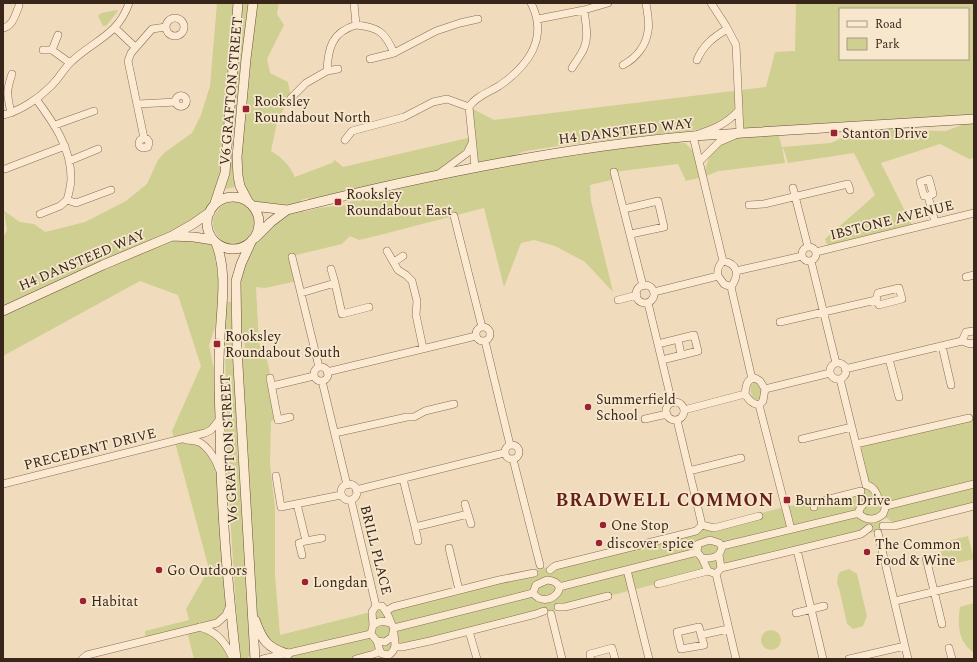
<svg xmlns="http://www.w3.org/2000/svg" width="977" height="662" font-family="Spectral,serif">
	<rect width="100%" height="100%" fill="#f0dcbd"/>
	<path fill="#cecf91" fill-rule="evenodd" d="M217,3H238L225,173L215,203L210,212L173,236L216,243L222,316L216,324L209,345L213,365L220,381L215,426L196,436L199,442L217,463L230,605L221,620L201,627L227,647L229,659H194L187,631L146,641L145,631L189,620L186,609L209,569L172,431L201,366L178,295L140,281L3,356V317L14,305L3,306V238L7,230L4,211L20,222L34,224L45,232L85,222L126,201L147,184L158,160L164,153L192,133L201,115L210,86Z
		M242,3H248L235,134H231Z
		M254,3H279L277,14L284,25L267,59L270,73L288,82L291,98L278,118L271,151C283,158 289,165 295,177L332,163L335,160L343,167L472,137L469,107L494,120L766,87L775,52L795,51L796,3H974V119L874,125L903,130L946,131L974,120V158L969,159L940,144L881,163L912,225L828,247L825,239L875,195L854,153L788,163L784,150L782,147L785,163L719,171L703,177L686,181L678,164L614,172L616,179L590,185L591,201L613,292L585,262L555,246L534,240L521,243L504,287L484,208L380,235L359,240L350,236L342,244L292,256L297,281L265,288L256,287L259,343L268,363L278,420L271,421L270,464L275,508V575L280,635L781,508L864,490L866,488L870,487L861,446L961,419L974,417V504L893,523L887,518L880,521V527L878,531L708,571L357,659H278L268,646L251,608L239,376L245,346L236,311L237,275L252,240L287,210L253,206L238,176ZM840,9H968V59H840ZM738,110L740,133L719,142L710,155L703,176L693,151L685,143L677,142L651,144L532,162L478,167L526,151L565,145L696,130C704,128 712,127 719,123C726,119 731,114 738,110ZM870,125L831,143L782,147L777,129ZM472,143L475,167L441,173L467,153ZM363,191L353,200L345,205L318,208L304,212L301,200L308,198L311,204Z
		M117,10L118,11L106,26H103L98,16L101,13Z
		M230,156H233V173L235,187L225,189L227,181Z
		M213 223a21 21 0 1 1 42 0a21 21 0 1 1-42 0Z
		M225,302H231L234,376L251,655L246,659H240L236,608L226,452Z
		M755,382C762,385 762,392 761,399L758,401C751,398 750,392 751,385Z
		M968,536L974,559L944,566L939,543Z
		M849,569L857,574L867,616L863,626L853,629L847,624L839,588C836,584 837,576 840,572Z
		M974,603V653C958,642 957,624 960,607Z
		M761 640a10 10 0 1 1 20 0a10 10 0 1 1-20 0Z"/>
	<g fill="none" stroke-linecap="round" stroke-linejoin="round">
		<defs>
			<path id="street" d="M354,3L356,25C378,27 385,32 394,53L436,31L460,23L478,19
				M166 27a9 9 0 1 1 18 0a9 9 0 1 1-18 0Z
				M538,19L584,10L608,3
				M3,28C13,26 15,15 19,6
				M115,28L135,47
				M43,50H52L70,63
				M52,50L58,35
				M370,59L394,53
				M697,60C703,45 714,37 727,29
				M623,65C636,58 646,46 648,31C650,22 647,12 646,3
				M572,68C575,63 578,59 581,54C590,40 586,26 584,10
				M327,71L338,69
				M175.5 101a5.5 5.5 0 1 1 11 0a5.5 5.5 0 1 1-11 0Z
				M291,98L306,83L327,71C328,48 332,32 356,25
				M36,99C53,122 71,147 71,178C71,185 69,193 67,200
				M138,104L176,102
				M11,113C7,95 6,91 12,74
				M3,115C20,111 38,99 50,87C58,80 63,70 70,63C92,41 118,36 129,3
				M55,125L94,111
				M144,138L140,140C138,144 139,147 143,148L148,147L149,142L147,139L144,138L128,61L131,53L152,29L166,27
				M345,140L352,131L404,117L433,102L447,99L469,107
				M69,161L98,149
				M700,161L719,142L740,133L736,45L726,26L711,3
				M475,167L469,107C475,97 489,92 499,86C528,66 549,38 531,3
				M5,169L65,146
				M614,172L643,286
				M440,173L467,153L472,143
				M793,188L808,247
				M928,196H924L920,182L929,179L933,194L928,196L935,222
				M749,205L764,204L848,184L850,190
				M624,209L658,201L664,227L631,234
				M40,214L60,206L67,200L76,203L111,190
				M454,216L482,327
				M802 254a7 7 0 1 1 14 0a7 7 0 1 1-14 0Z
				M387,251L398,270L406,275L412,281L417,301L416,315L423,348
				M816,252L974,213
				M292,257L319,367
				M723,261L693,136C711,130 726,125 739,110
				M723,261C739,264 739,275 731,287L724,284L718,276C717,270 718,266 723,261Z
				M811,261L836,363
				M394,262L403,256
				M736,271L802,256
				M966,277L974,275
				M335,283L342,314L369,307
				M636 294a9 9 0 1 1 18 0a9 9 0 1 1-18 0Z
				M731,287L752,379
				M899,288L902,299L879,305L876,300L878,293Z
				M654,292L718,276
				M301,293L335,283L331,269
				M618,300L637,295
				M648,303L672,403
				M780,322L876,300
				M476 334a7 7 0 1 1 14 0a7 7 0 1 1-14 0Z
				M678,339L681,355
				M485,341L510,445
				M962,341L966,332L974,331
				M658,344L694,335L698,351L662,360
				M942,346L951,385
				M889,359L899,397
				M830 371a8 8 0 1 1 16 0a8 8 0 1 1-16 0Z
				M314 374a7 7 0 1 1 14 0a7 7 0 1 1-14 0Z
				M845,369L962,341L970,344L974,343
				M327,372L476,336
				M270,378L278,420L290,417
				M755,378L760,381L765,389L763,401L759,405C752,404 749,400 745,394C746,387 746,379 755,378Z
				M840,379L866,485
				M322,381L347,485
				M272,386L314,376
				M765,389L830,373
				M666 411a9 9 0 1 1 18 0a9 9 0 1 1-18 0Z
				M759,405L791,529
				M684,410L745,394
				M645,419L667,414
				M677,420L702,525
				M335,433L407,417H414L425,411L454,404
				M802,439L852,427
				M186,440C190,440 195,441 199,442C208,447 216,459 219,469
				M856,444L969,418
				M505 452a7 7 0 1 1 14 0a7 7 0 1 1-14 0Z
				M513,459L540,565
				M689,471L741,458
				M276,476L281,507L341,495
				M403,479L415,527L468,514
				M3,484L205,433L211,430L220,419
				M341 492a8 8 0 1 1 16 0a8 8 0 1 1-16 0Z
				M866,485C874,486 877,493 879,501
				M356,490L504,453
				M351,500L376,606
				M876,500L881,502L886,506L883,514C876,520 868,521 860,515L859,511C862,503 868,500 876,500Z
				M297,504L306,541L322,538
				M465,504L471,524
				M886,506L974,484
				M814,507V503L861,491
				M702,525L714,528L759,516
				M883,526H894L974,506
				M415,527L418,541
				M878,533L908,659
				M710,540L719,543L722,546C721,558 711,559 702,558L697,552L698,544Z
				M722,546L859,513
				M449,548L459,590
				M797,550L823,659
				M302,555L299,543L306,541
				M702,558L708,571L716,574L721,568L719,555
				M926,558L942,624
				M721,568L861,534L869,528
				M550,570L555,566L696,531L702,525
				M627,570L649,659
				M716,574L736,659
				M547,580C575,583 547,612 533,593L536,585Z
				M658,584L708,571
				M559,587L697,552
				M895,601L974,582
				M558,607H565L608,596
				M386,611L393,607L499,580L534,573
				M796,613L824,606
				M551,614L562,659
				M381,621L391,623L394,628L392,637L385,642L377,641L371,634L373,625Z
				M373,625L372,612L376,606H382C387,612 389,616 391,623
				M199,627C217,631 226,643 233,659
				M394,628L533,593
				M469,631L477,659
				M701,635L699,627L677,632L681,649L704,645L701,635L728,629
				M377,641L380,651L382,654L389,655C397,649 395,643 394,634
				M395,647H402L430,641L536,614L544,611
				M949,648L952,659
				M82,659L87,655L217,623L226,615L230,605
				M263,659L371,634
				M356,659L374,654L380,651
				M591,659L590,654L612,648L615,659
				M849,659L905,646"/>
			<path id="secondary" d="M207 223a26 26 0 1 1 52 0a26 26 0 1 1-52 0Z
				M215,203L225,173L238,3
				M249,203L240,186L238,176L237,157L246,59L253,3
				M253,206L287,210
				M172,236L194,237L213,240
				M255,238L271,222L287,210C421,176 556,148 693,136L974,119
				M252,240L241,264L236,281L237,348L255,659
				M216,243C228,273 221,307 220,339C218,365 219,391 220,417C220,498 227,579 236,659
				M3,311L103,265L172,236L193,224L210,212
				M255,620C262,640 267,648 288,654"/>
		</defs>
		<use href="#street" stroke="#896c55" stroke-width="8"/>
		<use href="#secondary" stroke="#6b4d39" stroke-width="10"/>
		<use href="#street" stroke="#fbead1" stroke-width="7"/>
		<use href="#secondary" stroke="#fbead1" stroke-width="9"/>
	</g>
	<g fill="#9c222f" stroke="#f7e7cd" stroke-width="1.5">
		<rect x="242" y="105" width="8" height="8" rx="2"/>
		<rect x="830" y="129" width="8" height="8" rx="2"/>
		<rect x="334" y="198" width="8" height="8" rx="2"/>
		<rect x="213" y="340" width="8" height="8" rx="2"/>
		<circle cx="588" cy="407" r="4"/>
		<rect x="783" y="496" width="8" height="8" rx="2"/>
		<circle cx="603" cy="525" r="4"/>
		<circle cx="599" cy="543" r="4"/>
		<circle cx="867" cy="552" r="4"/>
		<circle cx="159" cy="570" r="4"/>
		<circle cx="305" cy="582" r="4"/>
		<circle cx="83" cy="601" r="4"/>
	</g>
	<g text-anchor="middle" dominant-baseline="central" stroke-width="3.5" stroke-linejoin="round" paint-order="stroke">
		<g font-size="14" fill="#38261b" stroke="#f7e7cd">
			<text transform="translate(231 91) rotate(-85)">V6 GRAFTON STREET</text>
			<text transform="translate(626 131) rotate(-7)">H4 DANSTEED WAY</text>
			<text transform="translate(892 220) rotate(-14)">IBSTONE AVENUE</text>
			<text transform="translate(82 260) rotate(-23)">H4 DANSTEED WAY</text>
			<text transform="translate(90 449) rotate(-14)">PRECEDENT DRIVE</text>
			<text transform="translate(229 449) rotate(-93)">V6 GRAFTON STREET</text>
			<text transform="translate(376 550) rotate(76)">BRILL PLACE</text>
		</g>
		<g font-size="14" fill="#38261b" stroke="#f7e7cd" text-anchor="start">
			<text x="254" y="101">Rooksley<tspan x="254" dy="16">Roundabout North</tspan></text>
			<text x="842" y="133">Stanton Drive</text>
			<text x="346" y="194">Rooksley<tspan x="346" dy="16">Roundabout East</tspan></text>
			<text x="225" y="336">Rooksley<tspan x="225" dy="16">Roundabout South</tspan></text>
			<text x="596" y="399">Summerfield<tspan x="596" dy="16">School</tspan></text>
			<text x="795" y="500">Burnham Drive</text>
			<text x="611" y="525">One Stop</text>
			<text x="607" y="543">discover spice</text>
			<text x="875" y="544">The Common<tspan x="875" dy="16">Food &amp; Wine</tspan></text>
			<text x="167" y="570">Go Outdoors</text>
			<text x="313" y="582">Longdan</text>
			<text x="91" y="601">Habitat</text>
		</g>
		<g font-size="18" font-weight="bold" letter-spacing="1" fill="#672018" stroke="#f7e7cd">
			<text x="665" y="500">BRADWELL COMMON</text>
		</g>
	</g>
	<rect width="977" height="662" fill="none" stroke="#38261b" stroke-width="8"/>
	<rect x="839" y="8" width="130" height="52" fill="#f7e7cd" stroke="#ab9a86"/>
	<rect x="847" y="21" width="20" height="6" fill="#fbead1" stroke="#ab9a86"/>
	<text x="875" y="28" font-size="12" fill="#38261b">Road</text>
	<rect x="847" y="38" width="20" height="12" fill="#cecf91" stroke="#ab9a86"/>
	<text x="875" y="48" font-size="12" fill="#38261b">Park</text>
</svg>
